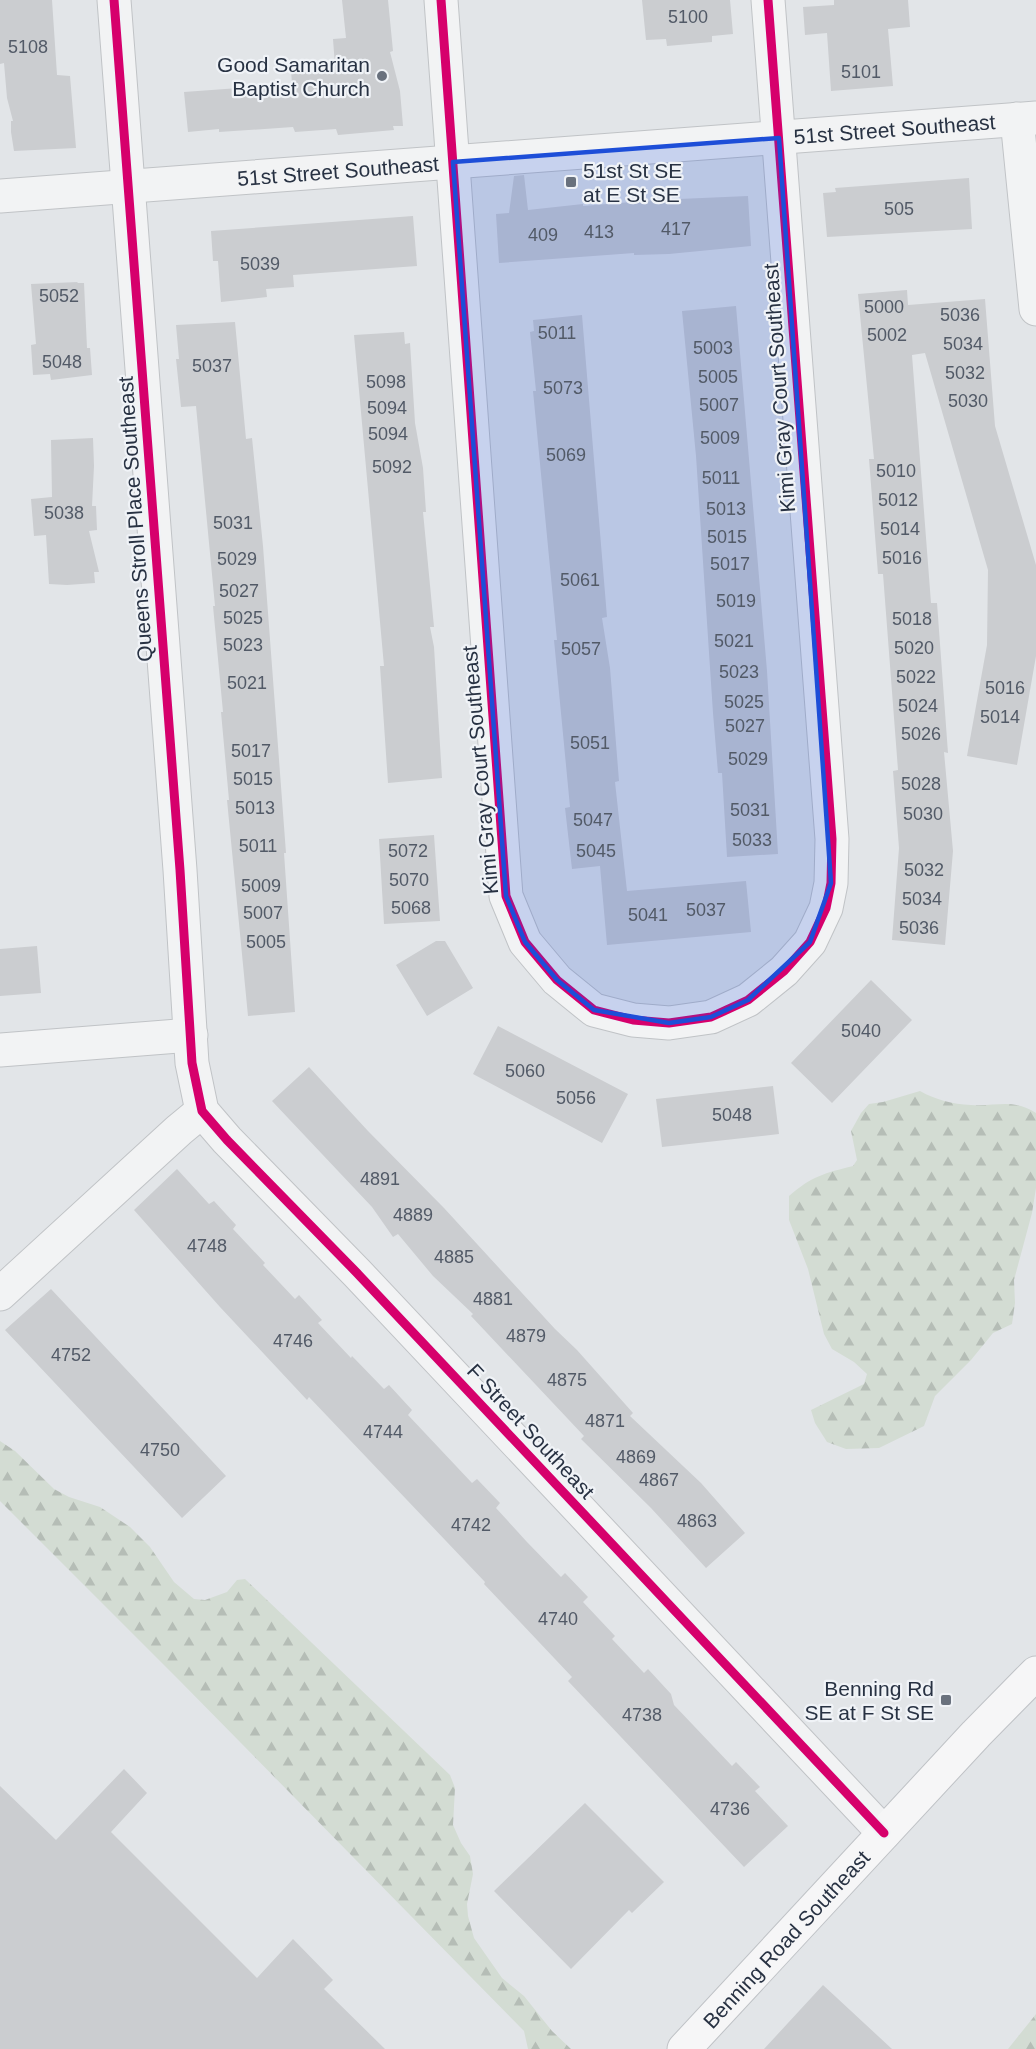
<svg xmlns="http://www.w3.org/2000/svg" width="1036" height="2049" font-family="Arial,sans-serif">
	<defs>
		<pattern id="forest-firs" width="22" height="20" patternUnits="userSpaceOnUse" patternTransform="scale(1.5)"><rect width="22" height="20" fill="#d3dcd3"/><path d="M5 1l3.5 6h-7zM16 11l3.5 6h-7z" fill="#b5bdb6"/></pattern>
	</defs>
	<rect width="100%" height="100%" fill="#e2e5e8"/>
	<path fill="url(#forest-firs)" d="M920,1091C936,1100 952,1104 971,1105C995,1107 1014,1098 1036,1113V1188L1032,1213L1014,1280L1015,1303L1012,1324L993,1333L971,1360L935,1396L924,1426L879,1448L846,1449L827,1442L815,1423L811,1410L864,1384L867,1374L854,1362L832,1349L824,1334L808,1269L789,1220V1196C812,1176 825,1173 853,1166L857,1160L851,1131L861,1113L869,1104L883,1102Z
		M0,1441L15,1451L54,1489L69,1497L100,1507L130,1527L150,1547L174,1582L194,1599L205,1600L227,1592L237,1580L245,1579L450,1775L455,1788L453,1825L461,1843L470,1856L473,1874L467,1904L468,1916L474,1938L502,1978L524,1996L552,2031L571,2049H528L524,2031L178,1679L0,1501Z
		M1036,2014V2049H1008Z"/>
	<path fill="#cbcdd0" d="M0,0H52L57,75L70,76L76,148L14,151L11,132V121H13L7,98L4,63L0,64Z
		M342,0H388L393,51L390,52L400,91L403,126H393L394,130L338,135L336,129L295,132L293,127L219,132V129L188,132L184,92L292,84L291,70L335,66L333,39L346,38Z
		M642,0H730L733,34L712,36V42L667,46L666,39L646,40Z
		M834,0H908L910,27L888,29L893,86L831,91L827,33L805,35L803,7L834,5Z
		M524,175L528,210L583,204V206L656,200L748,196L751,246L669,254L634,255V253L499,263L496,214L509,213L514,176Z
		M969,178L972,229L827,237L823,193L836,192L835,188Z
		M413,216L417,266L293,275L294,287L266,289L267,297L221,302L218,261H213L211,231Z
		M78,282L77,283H84L87,348H90L92,375L51,380L50,374L33,375L31,345L36,344L31,284Z
		M907,290L908,305L985,299L995,426L1036,565V656L1017,765L967,756L987,645L988,570L925,353L912,355L931,603H937L948,753L944,752L953,851L945,945L892,940L899,848L893,771L898,770L883,574H878L869,459H874L858,294Z
		M736,306L767,671L778,854L727,857L722,773H718L713,713L696,456L682,311Z
		M582,315L607,617L602,618L610,668L619,781L615,782L627,891L746,881L751,932L607,945L600,866L572,869L565,808L570,807L554,640H557L533,391H536L530,332L534,331L533,320Z
		M235,322L246,439L252,438L263,546L286,853H284L295,1012L248,1016L227,800H229L221,712H223L213,606H215L196,406L181,407L176,359H179L176,325Z
		M404,332L405,344L410,343L415,423L423,468L426,512H423L434,627H430L434,647L442,778L388,783L380,666H384L354,335Z
		M93,438L94,466L92,506H96L97,530L89,531L99,572H94L95,583L67,585L49,584L46,535L34,536L31,499L52,497L51,440Z
		M434,835L440,921L384,924L379,839Z
		M436,941H445L473,988L427,1016L396,965Z
		M37,946L41,993L0,996V949Z
		M871,980L912,1020L832,1103L791,1063Z
		M498,1026L628,1094L602,1143L473,1074Z
		M309,1067L368,1131L444,1208L555,1329L577,1350L633,1413L630,1416L701,1483L745,1533L706,1568L651,1508L581,1439L584,1436L471,1316L473,1314L433,1276L398,1234L393,1237L372,1207L272,1101Z
		M773,1086L779,1134L662,1147L656,1099Z
		M177,1169L209,1204L214,1201L236,1225L233,1229L265,1263L263,1265L295,1299L299,1295L322,1320L318,1323L351,1358L352,1356L384,1389L389,1385L412,1410L408,1415L472,1483L477,1479L500,1503L496,1508L527,1542L561,1577L565,1573L588,1597L583,1602L615,1636L612,1639L644,1673L648,1669L671,1694L674,1705L732,1766L736,1762L760,1787L755,1791L788,1826L744,1867L568,1681L572,1677L484,1584L485,1582L309,1397L307,1400L220,1307L134,1210Z
		M51,1289L226,1476L182,1518L5,1330Z
		M124,1769L147,1793L111,1832L257,1978L293,1939L333,1980L324,1989L385,2049H0V1786L56,1840Z
		M585,1803L664,1882L632,1913L629,1910L571,1969L494,1891Z
		M823,1985L892,2049H764Z"/>
	<g fill="none" stroke-linecap="round" stroke-linejoin="round">
		<defs>
			<g id="minor">
				<path d="M114,0L180,870L192,1063L202,1111L227,1140L357,1273L884,1833"/>
				<path d="M441,0L506,896L525,942L557,980L594,1010L633,1020L669,1023L711,1017L748,1000L784,971L810,942L826,908L831,883L832,839L768,0"/>
				<path d="M1017,119L1036,309"/>
				<path id="s1" d="M0,196L1036,118"/>
				<path d="M0,1050L191,1035"/>
				<path d="M0,1294L179,1130L202,1111"/>
			</g>
			<g id="major">
				<path id="s2" d="M684,2049L976,1734L1036,1673"/>
			</g>
		</defs>
		<use href="#minor" stroke="#c0c3c6" stroke-width="35"/>
		<use href="#major" stroke="#bfc2c6" stroke-width="35"/>
		<use href="#minor" stroke="#f2f3f4" stroke-width="33"/>
		<use href="#major" stroke="#f6f6f7" stroke-width="33"/>
		<defs>
			<path id="cycleway" d="M114,0L180,870L192,1063L202,1111L227,1140L357,1273L884,1833
				M441,0L506,896L525,942L557,980L594,1010L633,1020L669,1023L711,1017L748,1000L784,971L810,942L826,908L831,883L832,839L768,0"/>
		</defs>
		<use href="#cycleway" stroke="#f0f3f7" stroke-width="13"/>
		<use href="#cycleway" stroke="#d6006c" stroke-width="9"/>
	</g>
	<path fill="#1d4ed8" fill-opacity="0.2" stroke="#1d4ed8" stroke-width="4.5" stroke-linejoin="round" d="M779,138L831,883L810,942L748,1000L711,1017L669,1023L594,1010L557,980L525,942L506,896L453,162Z"/>
	<g fill="#69717d" stroke="#f0f3f7" stroke-width="2">
		<circle cx="382" cy="76" r="6"/>
		<rect x="565" y="176" width="12" height="12" rx="3"/>
		<rect x="940" y="1694" width="12" height="12" rx="3"/>
	</g>
	<g text-anchor="middle" dominant-baseline="central" stroke-width="4.5" stroke-linejoin="round" paint-order="stroke">
		<g font-size="18" fill="#525a67">
			<text x="688" y="17">5100</text>
			<text x="28" y="47">5108</text>
			<text x="861" y="72">5101</text>
			<text x="899" y="209">505</text>
			<text x="676" y="229">417</text>
			<text x="599" y="232">413</text>
			<text x="543" y="235">409</text>
			<text x="260" y="264">5039</text>
			<text x="59" y="296">5052</text>
			<text x="884" y="307">5000</text>
			<text x="960" y="315">5036</text>
			<text x="557" y="333">5011</text>
			<text x="887" y="335">5002</text>
			<text x="963" y="344">5034</text>
			<text x="713" y="348">5003</text>
			<text x="62" y="362">5048</text>
			<text x="212" y="366">5037</text>
			<text x="965" y="373">5032</text>
			<text x="718" y="377">5005</text>
			<text x="386" y="382">5098</text>
			<text x="563" y="388">5073</text>
			<text x="968" y="401">5030</text>
			<text x="719" y="405">5007</text>
			<text x="387" y="408">5094</text>
			<text x="388" y="434">5094</text>
			<text x="720" y="438">5009</text>
			<text x="566" y="455">5069</text>
			<text x="392" y="467">5092</text>
			<text x="896" y="471">5010</text>
			<text x="721" y="478">5011</text>
			<text x="898" y="500">5012</text>
			<text x="726" y="509">5013</text>
			<text x="64" y="513">5038</text>
			<text x="233" y="523">5031</text>
			<text x="900" y="529">5014</text>
			<text x="727" y="537">5015</text>
			<text x="902" y="558">5016</text>
			<text x="237" y="559">5029</text>
			<text x="730" y="564">5017</text>
			<text x="580" y="580">5061</text>
			<text x="239" y="591">5027</text>
			<text x="736" y="601">5019</text>
			<text x="243" y="618">5025</text>
			<text x="912" y="619">5018</text>
			<text x="734" y="641">5021</text>
			<text x="243" y="645">5023</text>
			<text x="914" y="648">5020</text>
			<text x="581" y="649">5057</text>
			<text x="739" y="672">5023</text>
			<text x="916" y="677">5022</text>
			<text x="247" y="683">5021</text>
			<text x="1005" y="688">5016</text>
			<text x="744" y="702">5025</text>
			<text x="918" y="706">5024</text>
			<text x="1000" y="717">5014</text>
			<text x="745" y="726">5027</text>
			<text x="921" y="734">5026</text>
			<text x="590" y="743">5051</text>
			<text x="251" y="751">5017</text>
			<text x="748" y="759">5029</text>
			<text x="253" y="779">5015</text>
			<text x="921" y="784">5028</text>
			<text x="255" y="808">5013</text>
			<text x="750" y="810">5031</text>
			<text x="923" y="814">5030</text>
			<text x="593" y="820">5047</text>
			<text x="752" y="840">5033</text>
			<text x="258" y="846">5011</text>
			<text x="408" y="851">5072</text>
			<text x="596" y="851">5045</text>
			<text x="924" y="870">5032</text>
			<text x="409" y="880">5070</text>
			<text x="261" y="886">5009</text>
			<text x="922" y="899">5034</text>
			<text x="411" y="908">5068</text>
			<text x="706" y="910">5037</text>
			<text x="263" y="913">5007</text>
			<text x="648" y="915">5041</text>
			<text x="919" y="928">5036</text>
			<text x="266" y="942">5005</text>
			<text x="861" y="1031">5040</text>
			<text x="525" y="1071">5060</text>
			<text x="576" y="1098">5056</text>
			<text x="732" y="1115">5048</text>
			<text x="380" y="1179">4891</text>
			<text x="413" y="1215">4889</text>
			<text x="207" y="1246">4748</text>
			<text x="454" y="1257">4885</text>
			<text x="493" y="1299">4881</text>
			<text x="526" y="1336">4879</text>
			<text x="293" y="1341">4746</text>
			<text x="71" y="1355">4752</text>
			<text x="567" y="1380">4875</text>
			<text x="605" y="1421">4871</text>
			<text x="383" y="1432">4744</text>
			<text x="160" y="1450">4750</text>
			<text x="636" y="1457">4869</text>
			<text x="659" y="1480">4867</text>
			<text x="697" y="1521">4863</text>
			<text x="471" y="1525">4742</text>
			<text x="558" y="1619">4740</text>
			<text x="642" y="1715">4738</text>
			<text x="730" y="1809">4736</text>
		</g>
		<g font-size="21" fill="#283243" stroke="#f0f3f7" text-anchor="end">
			<text x="370" y="64">Good Samaritan<tspan x="370" dy="24">Baptist Church</tspan></text>
			<text x="583" y="170" text-anchor="start">51st St SE<tspan x="583" dy="24">at E St SE</tspan></text>
			<text x="934" y="1688">Benning Rd<tspan x="934" dy="24">SE at F St SE</tspan></text>
		</g>
		<g font-size="21" fill="#283243" stroke="#f0f3f7">
			<text stroke="none"><textPath href="#s1" startOffset="897">51st Street Southeast</textPath></text>
			<text stroke="none"><textPath href="#s1" startOffset="339">51st Street Southeast</textPath></text>
			<text transform="translate(779 388) rotate(-94)">Kimi Gray Court Southeast</text>
			<text transform="translate(135 519) rotate(-94)">Queens Stroll Place Southeast</text>
			<text transform="translate(480 770) rotate(-95)">Kimi Gray Court Southeast</text>
			<text transform="translate(531 1431) rotate(47)">F Street Southeast</text>
			<text stroke="none"><textPath href="#s2" startOffset="150">Benning Road Southeast</textPath></text>
		</g>
	</g>
</svg>
